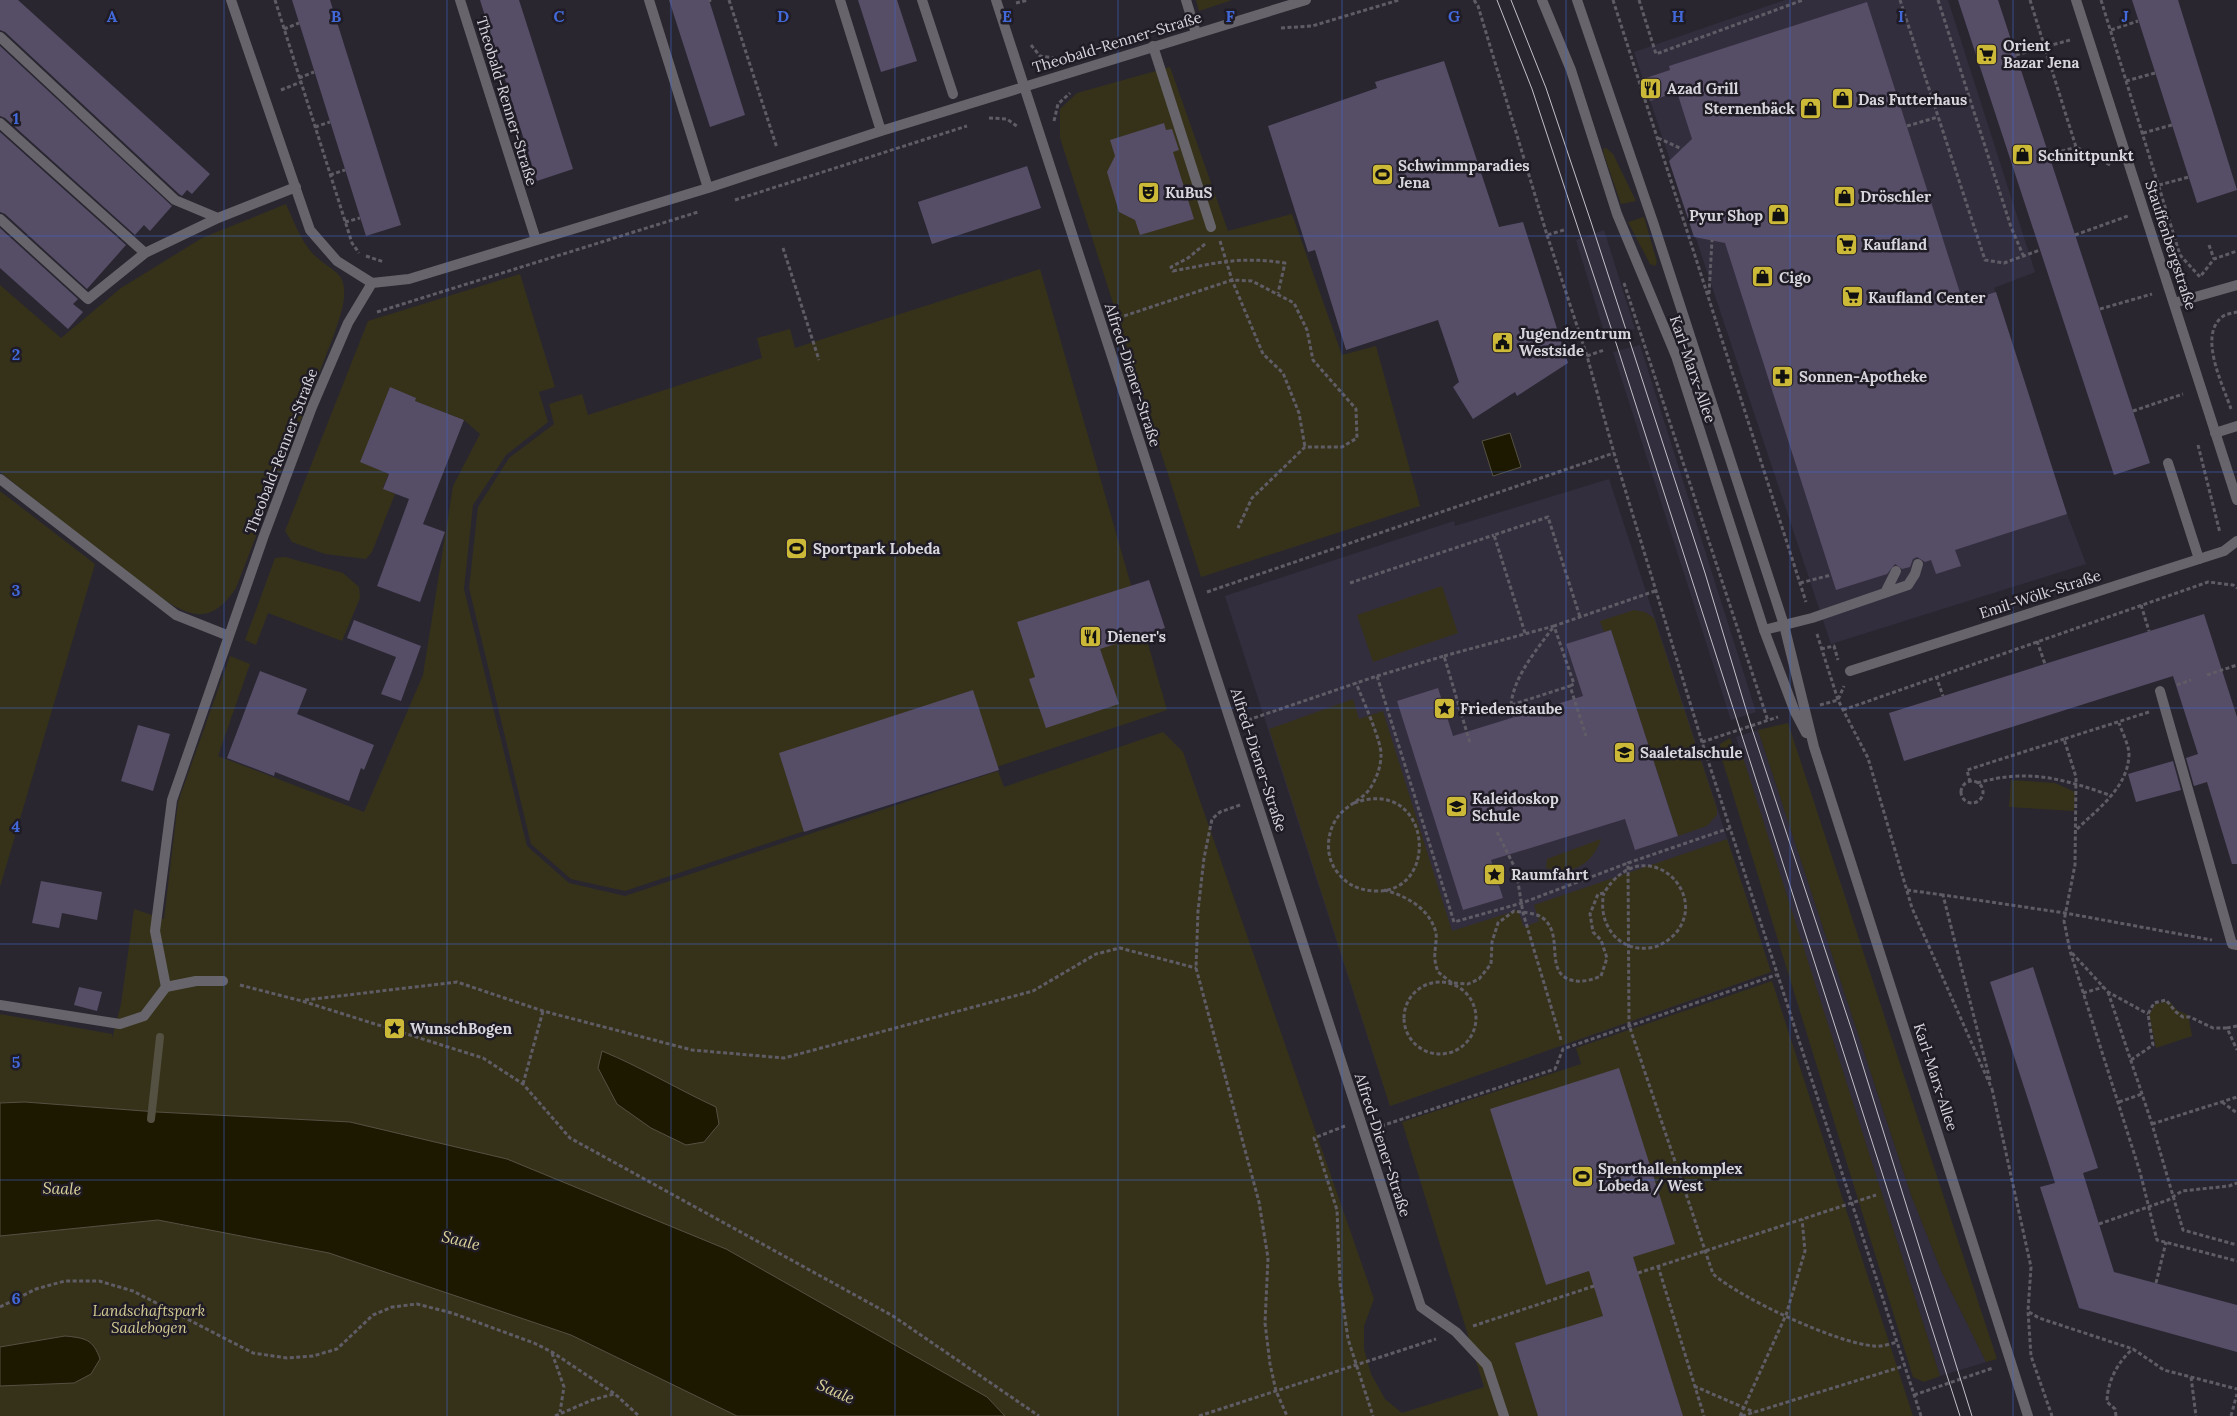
<svg xmlns="http://www.w3.org/2000/svg" width="2237" height="1416" font-family="Lora,serif">
	<rect width="100%" height="100%" fill="#292630"/>
	<path fill="#332e3e" d="M1785,0H1948L2035,272L1994,288L2067,514L2086,564L1831,644L1634,52Z
		M1604,230L1635,329L1606,338L1576,240Z
		M1640,345L1756,712L1731,720L1613,352Z
		M1609,479L1771,972L1390,1106L1225,596L1454,521L1455,526Z
		M1758,730L1911,1195L1942,1273L1986,1362L1940,1376L1736,737Z"/>
	<path fill="#36321a" d="M1196,0H1232L1199,11Z
		M1170,67L1228,231L1292,214L1342,355L1376,346L1420,506L1201,577L1060,138V109L1077,93Z
		M1606,148L1613,154L1636,201L1621,204L1604,155L1603,149Z
		M286,204C294,222 300,239 313,254C320,261 330,267 337,273C352,287 340,316 335,332L236,588C227,601 215,616 197,614C177,612 157,594 141,582C93,547 47,509 0,472V285L61,338L121,288L202,238Z
		M1644,217L1657,262L1655,266L1650,264L1628,222Z
		M1040,269L1167,710L625,891L571,879L531,844L469,588L478,507L509,458L554,424L549,404L582,394L588,415L762,358L757,338L790,329L795,348Z
		M520,274L555,387L539,392L548,422L506,455L473,505L464,589L527,846L569,883L625,896L998,771L1004,787L1163,732L1183,752L1374,1299L1364,1326V1349L1371,1374L1385,1399L1402,1413L1484,1387L1402,1122L1581,1064L1576,1048L1772,981L1913,1416H1005L987,1397L350,1122L157,1112L25,1102L0,1103V1014L112,1034V1039L121,1004L134,909L164,919L178,802L230,656L250,664L218,756L364,812L423,675L453,486L480,434L464,420L417,402L383,488L395,494L372,552L366,559L325,554L292,542L285,531L368,321Z
		M0,491L95,564L0,887Z
		M285,557L343,573L359,587L360,598L342,641L268,613L256,645L245,640L275,558Z
		M1442,586L1458,633L1373,662L1357,615Z
		M1634,610L1645,612L1654,618L1717,809V815L1707,826L1678,836L1611,630L1604,632L1600,621Z
		M1353,699L1359,719L1383,711L1452,931L1518,910L1524,927L1539,921L1534,905L1727,839L1771,972L1390,1106L1269,729Z
		M1788,723L1997,1359L1986,1362L1942,1273L1911,1195L1758,730Z
		M1730,738L1734,749L1741,751L1940,1376L1924,1382L1913,1377L1721,756L1720,744Z
		M2011,780L2055,783L2075,792L2074,811L2009,807Z
		M1601,839C1592,865 1572,876 1546,868L1547,859Z
		M2169,1001L2177,1010L2188,1015L2192,1036L2156,1048L2149,1015L2155,1004Z
		M158,1220L329,1253L571,1335L737,1416H0V1236Z"/>
	<path fill="#1d1800" stroke="#555142" d="M1510,433L1521,467L1493,476L1482,441Z
		M602,1051C641,1067 677,1089 716,1107L719,1124L704,1142L686,1145L651,1128L617,1104L598,1068Z
		M25,1102L157,1112L350,1122L507,1159L726,1249L987,1397L1005,1416H737L571,1335L329,1253L158,1220L0,1236V1103Z
		M65,1336C85,1338 93,1339 100,1359L91,1374L74,1383L0,1386V1347Z"/>
	<g fill="none" stroke-linecap="round" stroke-linejoin="round">
		<path stroke="#555142" stroke-width="8" d="M151,1119L160,1037"/>
	</g>
	<path fill="#564d67" d="M0,0H18L210,174L192,194L187,190L182,196L179,194L5,32L0,30Z
		M292,0H330L401,225L366,236Z
		M480,0H519L573,169L537,181Z
		M669,0H709L745,115L710,127Z
		M858,0H897L917,61L881,72Z
		M1958,0H1998L2150,463L2114,475Z
		M2132,0H2178L2237,190L2197,203Z
		M1867,2L1963,302L1996,292L2067,514L1955,550L1961,566L1936,574L1931,560L1925,562L1917,557L1913,559L1910,567L1902,569L1895,564L1887,574L1836,590L1725,243L1694,237L1669,161L1692,139L1677,92L1650,101L1643,79L1670,70L1669,66Z
		M0,46L172,206L150,231L144,225L135,235L5,118L0,116Z
		M1444,61L1499,227L1523,222L1568,363L1517,396L1515,392L1473,419L1453,387L1459,382L1438,320L1346,350L1315,250L1308,252L1268,126L1377,88L1375,82Z
		M1164,123L1166,130L1172,129L1179,150L1173,152L1194,219L1140,235L1135,220L1119,212L1107,172L1115,156L1110,140Z
		M0,132L126,245L87,289L5,214L0,212Z
		M1027,166L1041,208L932,244L918,202Z
		M0,228L78,299L73,304L83,312L68,329L0,268Z
		M390,387L416,398L415,401L464,420L423,524L445,532L420,602L377,586L409,499L383,489L389,474L360,462Z
		M1149,580L1165,628L1100,649L1119,704L1046,728L1029,679L1035,677L1017,622Z
		M2204,614L2237,717V864H2232L2207,782L2194,786L2186,758L2198,754L2173,676L1904,761L1889,713Z
		M354,620L421,646L401,701L381,694L396,657L347,638Z
		M1611,630L1678,836L1635,850L1625,819L1491,860L1503,898L1463,910L1397,701L1438,688L1453,736L1583,696L1566,644Z
		M260,671L307,689L297,714L374,745L364,770L361,768L349,801L275,772L274,776L227,758Z
		M973,690L999,770L804,832L779,753Z
		M138,725L170,734L153,791L121,781Z
		M2173,761L2181,790L2136,802L2128,774Z
		M41,881L102,892L97,920L62,913L59,928L32,923Z
		M2033,967L2098,1168L2083,1173L2114,1272L2237,1305V1352L2079,1308L2040,1187L2055,1183L1990,982Z
		M79,987L102,992L97,1011L74,1005Z
		M1619,1068L1675,1244L1633,1257L1683,1416H1538L1515,1343L1603,1316L1589,1271L1546,1285L1490,1109Z"/>
	<g fill="none" stroke-linecap="round" stroke-linejoin="round">
		<path stroke="#5f5c65" stroke-width="3" stroke-dasharray="4 2.5" stroke-linecap="butt" d="M275,0L352,243L359,253
			M729,0L777,148
			M1474,0L1478,6L1547,235L1564,230
			M1613,0L1806,602
			M1639,0L1656,54L1803,0
			M1900,0L1985,260L2004,263L2040,250
			M1938,0L2011,227L2023,255
			M2030,0L2076,147L2110,165
			M2101,0L2180,255L2200,277L2214,259L2237,251
			M709,1L711,0
			M1016,3L1028,0
			M1281,28L1312,26L1399,0
			M284,29L299,23
			M2111,30L2138,21
			M1031,45L1040,56L1054,58
			M2016,55L2070,40
			M299,78L314,72
			M2126,81L2155,73
			M281,90L301,82
			M989,118L1007,119L1018,127
			M1054,121L1058,104L1070,93
			M1907,126L1938,117
			M315,127L330,122
			M2143,133L2172,125
			M1658,138L1682,149
			M2049,155L2076,147
			M330,175L345,170
			M2159,185L2189,177
			M735,200L967,126
			M345,222L360,218
			M1547,235L1587,356L1614,453L1702,742L1921,1416
			M2075,235L2128,216
			M1220,241L1232,280L1263,354L1283,373L1299,413L1305,447
			M1205,244L1188,258L1171,267L1173,271C1217,263 1240,256 1285,263L1278,293
			M2209,245L2214,259
			M783,248L819,360
			M366,256L384,262
			M1624,283L1768,721
			M1709,294L1712,240
			M2100,309L2152,294
			M377,312L698,212
			M1118,318L1232,280L1252,281L1294,303L1307,330L1313,360L1356,409L1357,438L1342,447H1305L1252,498L1238,528
			M1587,356L1604,350
			M2231,409C2223,385 2198,336 2222,317C2225,314 2233,313 2237,312
			M2133,411L2183,394
			M2198,445L2220,533
			M1350,583L1494,535
			M1800,583L1831,575
			M1207,592L1614,453
			M2141,605L2149,631
			M1525,633L1494,535L1548,517L1580,617
			M1817,634L1838,700L1868,758L1912,908L1992,1089
			M2037,641L2045,664
			M1821,649L1834,646L1838,660
			M1444,656L1554,626
			M2207,675L2237,665
			M1377,676L1444,656L1470,743
			M1936,676L1943,696
			M2177,685L2191,680
			M1570,686L1574,684L1554,626L1655,591
			M1511,705C1514,675 1537,650 1554,626
			M1820,705L1838,700L1844,686
			M1843,710L2208,582L2233,585L2237,588
			M2149,712L2064,739L2076,777L2075,865L2064,921L2070,951L2140,1172L2157,1240L2237,1261
			M1514,717L1511,705L1570,686L1586,736
			M1248,720L1377,676L1454,922L1522,903L1628,863
			M1702,742L1778,717
			M1961 792a11 11 0 1 1 22 0a11 11 0 1 1-22 0Z
			M1970,782L1967,770L2064,739
			M1977,783C2028,768 2064,779 2112,796
			M1354,803C1432,775 1442,895 1374,891C1359,890 1347,885 1338,873C1324,857 1326,830 1340,814C1348,805 1361,800 1369,790C1376,780 1381,767 1381,755C1382,742 1362,698 1356,683
			M1240,805L1220,812L1212,819L1204,858L1198,911L1196,968L1259,1202L1268,1258L1265,1323L1270,1364L1276,1391L1287,1416
			M1730,828L1628,863L1629,1025L1713,1274C1742,1299 1836,1343 1874,1346C1881,1347 1890,1344 1897,1342
			M2077,829C2100,807 2129,786 2129,753C2128,743 2122,732 2119,723
			M1497,832L1516,870L1523,913L1561,1040
			M1384,890C1407,896 1430,909 1436,933C1437,939 1435,947 1435,953C1434,959 1436,966 1438,972L1452,983L1468,984L1479,979L1491,964L1492,942L1498,923L1514,911C1524,913 1536,912 1544,919C1564,936 1544,972 1571,980C1581,983 1592,980 1601,976L1607,958L1601,940L1593,932L1590,914L1598,894L1604,893C1643,829 1712,892 1675,934C1668,941 1659,947 1649,948C1617,952 1597,922 1604,893
			M1907,890L1943,895
			M2072,953L2108,992L2148,1014
			M1404 1018a36 36 0 1 1 72 0a36 36 0 1 1-72 0Z
			M240,985L302,1001L483,1058L523,1084L570,1138L893,1316L1039,1416
			M2108,992L2152,1124L2183,1230L2237,1245
			M2083,993L2104,987
			M305,1000L457,982L543,1011L692,1050L784,1058L1033,991L1096,954L1120,948L1196,968
			M2237,1026L2227,1028L2237,1050
			M2131,1060L2153,1045L2148,1014L2154,1003L2166,1000L2176,1012L2183,1017H2190L2213,1028H2227
			M1990,1080L1943,895L2065,913L2212,940
			M523,1084L543,1011
			M1992,1089L2031,1267L2028,1311L2031,1356L2052,1416
			M2119,1102L2142,1094
			M2222,1102L2237,1113
			M2152,1124L2237,1097
			M1345,1126L1314,1138L1337,1210L1340,1283L1348,1339L1373,1416
			M1381,1126L1555,1069L1563,1049L1776,975
			M2099,1224L2168,1200L2182,1191L2229,1186L2237,1183
			M1658,1266L1704,1416
			M1638,1273L1876,1195
			M2156,1283L2166,1242
			M0,1307L36,1289L65,1281H99L133,1291L253,1353L287,1358L313,1356L337,1349L373,1315L392,1307L417,1304L452,1313L534,1343L552,1352L615,1394L639,1416
			M2029,1312L2039,1318L2133,1349L2164,1370L2237,1389
			M1473,1326L1594,1286
			M552,1353L564,1387L560,1412
			M2191,1377L2196,1416
			M1694,1386L1754,1412
			M1914,1395L1993,1368
			M555,1416L592,1400L614,1394
			M1199,1416L1436,1339
			M1740,1416L1786,1315L1805,1251L1802,1219
			M1742,1416L1904,1366
			M2116,1416L2115,1409L2107,1402C2107,1382 2118,1361 2133,1349
			M2231,1416L2237,1394"/>
		<path stroke="#67656b" stroke-width="10" d="M922,0L953,94
			M1186,0L1196,33
			M0,37L175,200L218,218L296,187
			M1153,46L1211,227
			M0,123L145,253L218,218
			M0,219L88,299L145,253
			M2215,433L2237,426
			M2168,463L2199,559
			M1885,593L1896,571
			M1764,630L1812,618L1908,585L1915,574L1918,564
			M2160,691L2232,944L2237,945
			M0,1005L120,1024L144,1016L166,987L196,981H223"/>
		<path stroke="#67656b" stroke-width="10" d="M231,0L310,230L337,261L372,283L409,279L708,188L881,131L1306,0
			M460,0L536,240
			M649,0L708,188
			M840,0L881,131
			M996,0L1421,1307L1456,1332L1487,1365L1504,1416
			M1542,0L1571,70L1617,214L1676,356L1764,630L1795,712L1806,733
			M1577,0L1653,222L1784,625L1814,747L2028,1416
			M2076,0L2237,500
			M2174,303L2237,285
			M0,479L176,615L229,636
			M1850,671L2224,551L2237,541
			M166,987L155,931L172,800L263,538L312,407L348,323L372,283"/>
		<path stroke="#c2c0c7" stroke-width="1" d="M1497,0L1532,89L1617,346L1960,1416
			M1511,0L1546,88L1591,222L1705,573L1751,726L1852,1031L1972,1416"/>
	</g>
	<path fill="none" stroke="#4269d9" stroke-width="1" stroke-opacity="0.55" d="M224,0V1416M447,0V1416M671,0V1416M895,0V1416M1118,0V1416M1342,0V1416M1566,0V1416M1790,0V1416M2013,0V1416M0,236H2237M0,472H2237M0,708H2237M0,944H2237M0,1180H2237"/>
	<defs>
		<symbol id="supermarket-square" viewBox="-11 -11 22 22"><rect x="-9" y="-9" width="18" height="18" rx="4" fill="#cdb938" stroke="#201c26"/><path d="M-6-5.5h2.5l.6 2H6L4.5 2H-2.5L-4.4-4H-6ZM-1.5 3.2a1.3 1.3 0 1 0 .1 0ZM3 3.2a1.3 1.3 0 1 0 .1 0Z" fill="#111"/></symbol>
		<symbol id="restaurant-square" viewBox="-11 -11 22 22"><rect x="-9" y="-9" width="18" height="18" rx="4" fill="#cdb938" stroke="#201c26"/><path d="M-5-6h1v4h1v-4h1v4h1v-4h1v5L-1.5 .5V6h-2V.5L-5-1ZM5-6V6H3V1.5H1.5Q1.5-4 5-6Z" fill="#111"/></symbol>
		<symbol id="shop-square" viewBox="-11 -11 22 22"><rect x="-9" y="-9" width="18" height="18" rx="4" fill="#cdb938" stroke="#201c26"/><path d="M-5-2.5h2.3a2.7 3.5 0 0 1 5.4 0H5L5.5 6h-11ZM-1.5-2.5h3a1.5 2.3 0 0 0-3 0Z" fill="#111"/></symbol>
		<symbol id="stadium-square" viewBox="-11 -11 22 22"><rect x="-9" y="-9" width="18" height="18" rx="4" fill="#cdb938" stroke="#201c26"/><path d="M0-5a6.5 5 0 1 0 0 10a6.5 5 0 1 0 0-10ZM-3.5-1.8h7v3.6h-7Z" fill="#111"/></symbol>
		<symbol id="theatre-square" viewBox="-11 -11 22 22"><rect x="-9" y="-9" width="18" height="18" rx="4" fill="#cdb938" stroke="#201c26"/><path d="M-5-5.5Q0-4 5-5.5V0Q5 5 0 6Q-5 5-5 0ZM-3.3-2.5H-1v1.5H-3.3ZM1-2.5H3.3v1.5H1ZM-2.8 1Q0 5.5 2.8 1Z" fill="#111"/></symbol>
		<symbol id="civic-square" viewBox="-11 -11 22 22"><rect x="-9" y="-9" width="18" height="18" rx="4" fill="#cdb938" stroke="#201c26"/><path d="M-.6-6.5H3V-4.5H.6V-3L4-1V1h2V6H-6V1h2V-1L-.6-3ZM-1.2 2.5V6h2.4V2.5Z" fill="#111"/></symbol>
		<symbol id="pharmacy-square" viewBox="-11 -11 22 22"><rect x="-9" y="-9" width="18" height="18" rx="4" fill="#cdb938" stroke="#201c26"/><path d="M-2-6h4v4h4v4h-4v4h-4v-4h-4v-4h4Z" fill="#111"/></symbol>
		<symbol id="sight-square" viewBox="-11 -11 22 22"><rect x="-9" y="-9" width="18" height="18" rx="4" fill="#cdb938" stroke="#201c26"/><path d="M0-6L1.8-2.2L6-1.7L2.9 1.2L3.7 5.4L0 3.3L-3.7 5.4L-2.9 1.2L-6-1.7L-1.8-2.2Z" fill="#111"/></symbol>
		<symbol id="school-square" viewBox="-11 -11 22 22"><rect x="-9" y="-9" width="18" height="18" rx="4" fill="#cdb938" stroke="#201c26"/><path d="M0-5L7-2L0 1L-7-2ZM-4 1L0 2.5L4 1V4Q0 6-4 4Z" fill="#111"/></symbol>
	</defs>
	<g fill-rule="evenodd">
		<use href="#supermarket-square" x="1974" y="42" width="25" height="25"/>
		<use href="#restaurant-square" x="1638" y="76" width="25" height="25"/>
		<use href="#shop-square" x="1830" y="86" width="25" height="25"/>
		<use href="#shop-square" x="1798" y="96" width="25" height="25"/>
		<use href="#shop-square" x="2010" y="142" width="25" height="25"/>
		<use href="#stadium-square" x="1370" y="162" width="25" height="25"/>
		<use href="#theatre-square" x="1136" y="180" width="25" height="25"/>
		<use href="#shop-square" x="1832" y="184" width="25" height="25"/>
		<use href="#shop-square" x="1766" y="202" width="25" height="25"/>
		<use href="#supermarket-square" x="1834" y="232" width="25" height="25"/>
		<use href="#shop-square" x="1750" y="264" width="25" height="25"/>
		<use href="#supermarket-square" x="1840" y="284" width="25" height="25"/>
		<use href="#civic-square" x="1490" y="330" width="25" height="25"/>
		<use href="#pharmacy-square" x="1770" y="364" width="25" height="25"/>
		<use href="#stadium-square" x="784" y="536" width="25" height="25"/>
		<use href="#restaurant-square" x="1078" y="624" width="25" height="25"/>
		<use href="#sight-square" x="1432" y="696" width="25" height="25"/>
		<use href="#school-square" x="1612" y="740" width="25" height="25"/>
		<use href="#school-square" x="1444" y="794" width="25" height="25"/>
		<use href="#sight-square" x="1482" y="862" width="25" height="25"/>
		<use href="#sight-square" x="382" y="1016" width="25" height="25"/>
		<use href="#stadium-square" x="1570" y="1164" width="25" height="25"/>
	</g>
	<g text-anchor="middle" dominant-baseline="central" stroke-width="5" stroke-linejoin="round" paint-order="stroke">
		<g font-size="15" fill="#d8d6dd" stroke="#201c26">
			<text transform="translate(1117 42) rotate(-17)">Theobald-Renner-Straße</text>
			<text transform="translate(507 101) rotate(73)">Theobald-Renner-Straße</text>
			<text transform="translate(2171 245) rotate(72)">Stauffenbergstraße</text>
			<text transform="translate(1693 369) rotate(71)">Karl-Marx-Allee</text>
			<text transform="translate(1133 375) rotate(72)">Alfred-Diener-Straße</text>
			<text transform="translate(281 451) rotate(-69)">Theobald-Renner-Straße</text>
			<text transform="translate(2040 594) rotate(-18)">Emil-Wölk-Straße</text>
			<text transform="translate(1259 760) rotate(72)">Alfred-Diener-Straße</text>
			<text transform="translate(1936 1077) rotate(72)">Karl-Marx-Allee</text>
			<text transform="translate(1383 1145) rotate(72)">Alfred-Diener-Straße</text>
		</g>
		<g font-size="15" font-weight="bold" fill="#d8d6dd" stroke="#201c26" text-anchor="start">
			<text x="2003" y="45">Orient<tspan x="2003" dy="17">Bazar Jena</tspan></text>
			<text x="1667" y="88">Azad Grill</text>
			<text x="1858" y="99">Das Futterhaus</text>
			<text x="1795" y="108" text-anchor="end">Sternenbäck</text>
			<text x="2038" y="155">Schnittpunkt</text>
			<text x="1398" y="165">Schwimmparadies<tspan x="1398" dy="17">Jena</tspan></text>
			<text x="1165" y="192">KuBuS</text>
			<text x="1860" y="196">Dröschler</text>
			<text x="1763" y="215" text-anchor="end">Pyur Shop</text>
			<text x="1863" y="244">Kaufland</text>
			<text x="1779" y="277">Cigo</text>
			<text x="1868" y="297">Kaufland Center</text>
			<text x="1519" y="333">Jugendzentrum<tspan x="1519" dy="17">Westside</tspan></text>
			<text x="1799" y="376">Sonnen-Apotheke</text>
			<text x="813" y="548">Sportpark Lobeda</text>
			<text x="1107" y="636">Diener's</text>
			<text x="1460" y="708">Friedenstaube</text>
			<text x="1640" y="752">Saaletalschule</text>
			<text x="1472" y="798">Kaleidoskop<tspan x="1472" dy="17">Schule</tspan></text>
			<text x="1511" y="874">Raumfahrt</text>
			<text x="410" y="1028">WunschBogen</text>
			<text x="1598" y="1168">Sporthallenkomplex<tspan x="1598" dy="17">Lobeda / West</tspan></text>
		</g>
		<g font-size="15" font-style="italic" fill="#d5cc94" stroke="#201c26">
			<text x="149" y="1310">Landschaftspark<tspan x="149" dy="17">Saalebogen</tspan></text>
		</g>
		<g font-size="16" font-style="italic" fill="#dcd39b" stroke="#201c26">
			<text transform="translate(62 1188) rotate(2)">Saale</text>
			<text transform="translate(461 1240) rotate(14)">Saale</text>
			<text transform="translate(836 1391) rotate(24)">Saale</text>
		</g>
	</g>
	<g font-size="16" text-anchor="middle" font-weight="bold" fill="#4269d9" stroke="#201c26" stroke-width="5" stroke-linejoin="round" paint-order="stroke">
		<text x="112" y="22">A</text>
		<text x="336" y="22">B</text>
		<text x="559" y="22">C</text>
		<text x="783" y="22">D</text>
		<text x="1007" y="22">E</text>
		<text x="1230" y="22">F</text>
		<text x="1454" y="22">G</text>
		<text x="1678" y="22">H</text>
		<text x="1901" y="22">I</text>
		<text x="2125" y="22">J</text>
		<text x="16" y="124">1</text>
		<text x="16" y="360">2</text>
		<text x="16" y="596">3</text>
		<text x="16" y="832">4</text>
		<text x="16" y="1068">5</text>
		<text x="16" y="1304">6</text>
	</g>
</svg>
